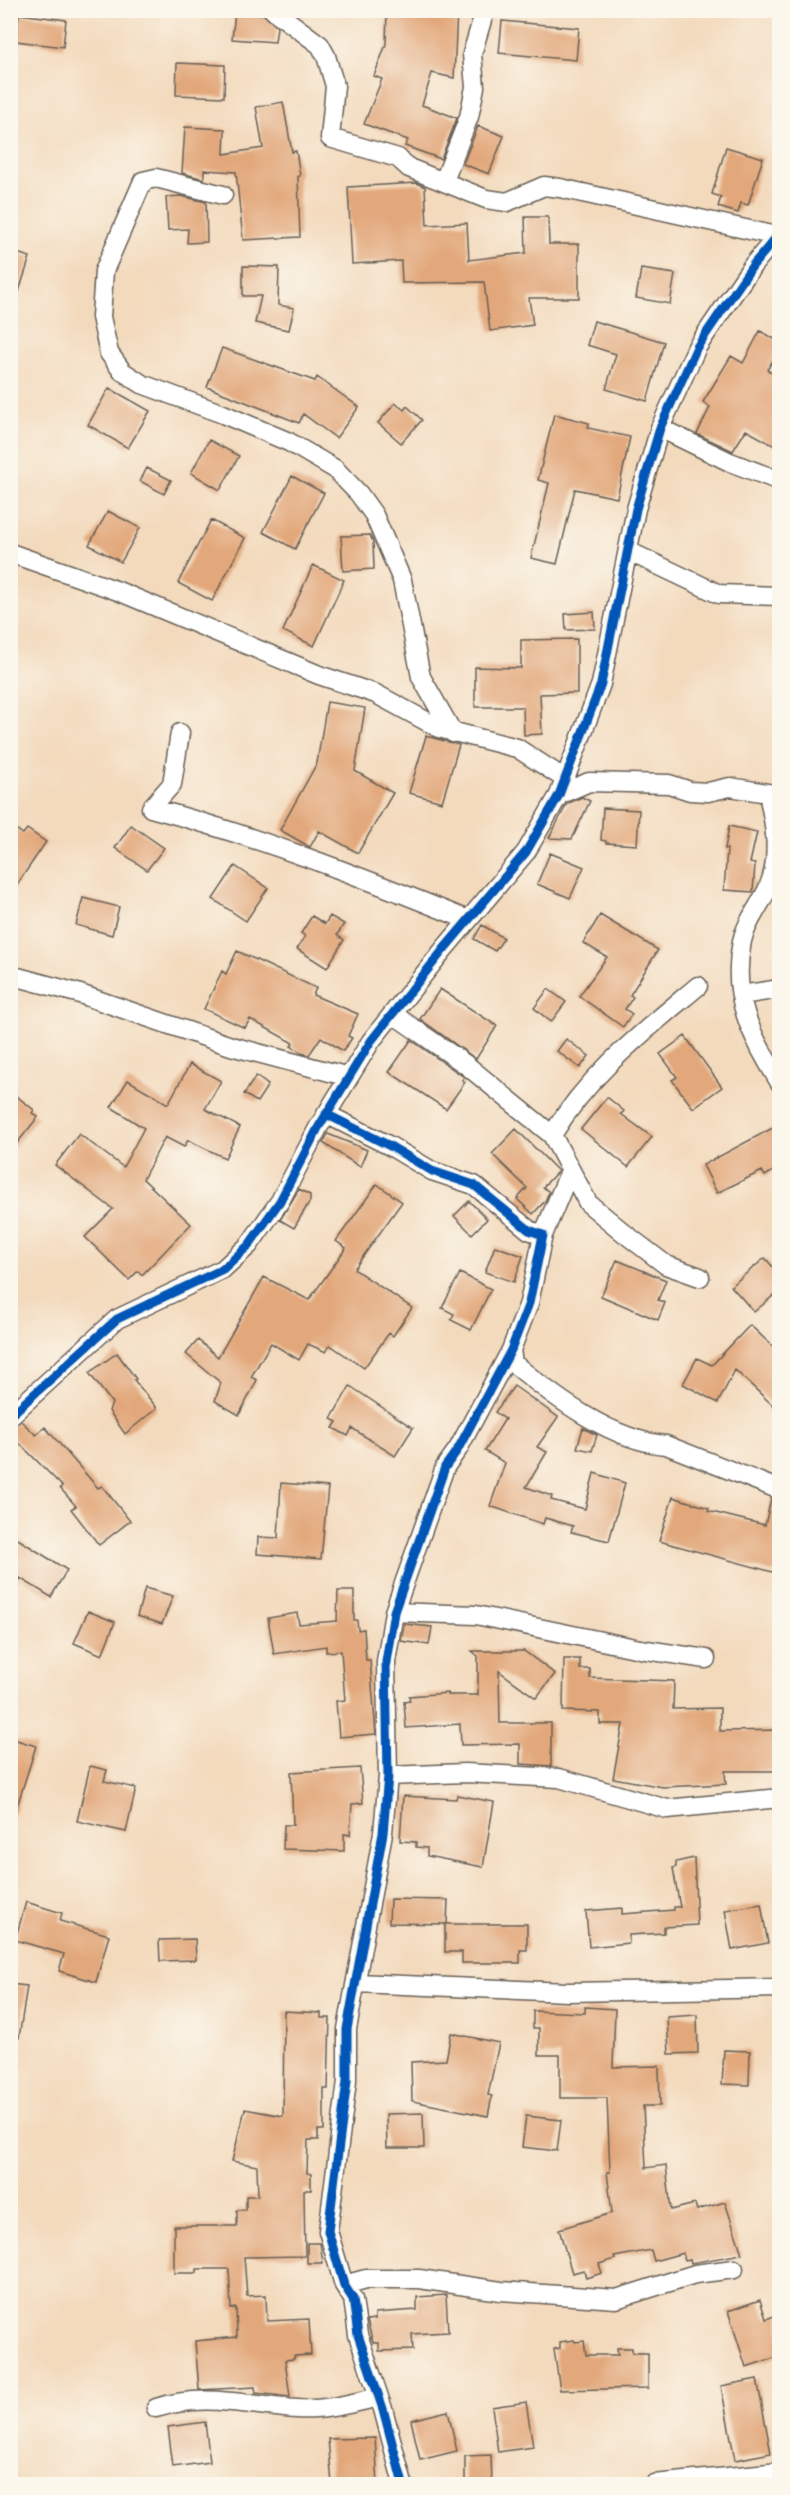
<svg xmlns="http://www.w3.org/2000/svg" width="790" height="2495" font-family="'IM FELL DW Pica',serif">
	<rect width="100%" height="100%" fill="#fbf7ec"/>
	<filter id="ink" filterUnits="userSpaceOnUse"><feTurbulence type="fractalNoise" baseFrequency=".0167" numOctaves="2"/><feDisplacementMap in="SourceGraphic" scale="12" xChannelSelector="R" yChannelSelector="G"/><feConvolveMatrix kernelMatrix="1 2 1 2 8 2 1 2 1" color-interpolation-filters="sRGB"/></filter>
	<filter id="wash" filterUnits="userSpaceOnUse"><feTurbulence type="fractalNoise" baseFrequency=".008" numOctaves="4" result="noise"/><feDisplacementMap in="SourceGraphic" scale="24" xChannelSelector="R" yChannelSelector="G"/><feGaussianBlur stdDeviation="1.35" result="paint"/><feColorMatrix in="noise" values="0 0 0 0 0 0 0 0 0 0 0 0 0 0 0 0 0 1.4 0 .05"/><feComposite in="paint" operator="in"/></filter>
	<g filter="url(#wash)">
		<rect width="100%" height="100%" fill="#f3dabd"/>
		<g id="blocks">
			<path fill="#e2a87b" d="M387,10H457L454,78L432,73L422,105L457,118L441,159L405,146L408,140L364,124L382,79L374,76L386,44Z
				M235,12L263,14L277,27L275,42L232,39Z
				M19,14L66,20L63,47L16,41Z
				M502,21L579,28L576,60L499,53Z
				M177,63L225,65L224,97L176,95Z
				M283,102L292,152L296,151L300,176H298L300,237L243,240L236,172L204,170V179L182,173L185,127L225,129L224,154L263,148L256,107Z
				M478,126L504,136L489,174L463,164Z
				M726,147L763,158L748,205L741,203L738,213L718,207L721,197L712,194Z
				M417,183L425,187L427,225L467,223L469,260L526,253L525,217H548L549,244H579V298H529L533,325L490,331L484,282L402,283L401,261L352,264L348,187Z
				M181,196L206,202L207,242L187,243L188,229L168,230L166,197Z
				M10,251L30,257L14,307H10Z
				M243,266L279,267L278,305L294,308L289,330L255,323L261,296H243Z
				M641,269L675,274L670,304L636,298Z
				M594,321L664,342L647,401L606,389L616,354L587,345Z
				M760,331L780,342V348L767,370L780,378V449L746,430L733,451L697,434L710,407L703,402L731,356L743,363Z
				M222,348L315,381L317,377L359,407L336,438L303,414L299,423L207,387Z
				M109,388L150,411L128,448L88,425Z
				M395,403L404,410L407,406L422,420L401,443L378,423Z
				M554,414L589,423L588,428L630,437L617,498L575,489L557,564L531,558L549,483L538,480Z
				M209,440L239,456L220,490L191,473Z
				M147,468L171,480L164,494L140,481Z
				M292,476L324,493L295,549L263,532Z
				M108,511L140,528L121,562L89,545Z
				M211,520L245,538L212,601L178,583Z
				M370,535L373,542L374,569L343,571L341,536Z
				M313,565L344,580L314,646L283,631Z
				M594,612L595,629L566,630L565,614Z
				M577,639V693L540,694L542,734L524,735L523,707H475V667L521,668V640Z
				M327,702L365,708L355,771L393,793L358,853L319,831L310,847L280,830L317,763Z
				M426,736L459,745L442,802L409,793Z
				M582,797L590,801L572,839L549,838L567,804Z
				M603,808L639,810L637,845L606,843V841L601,840Z
				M10,825L23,834L27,829L46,842L10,895Z
				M131,825L164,848L147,870L115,848Z
				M729,826L757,832L750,863L755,864L753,892L724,890L727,849H725Z
				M550,853L584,867L570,898L537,884Z
				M235,866L268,888L246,921L213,899Z
				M83,898L119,907L112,935L76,925Z
				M600,915L658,950L630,995L633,997L625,1009L632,1014L623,1027L579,996L607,957L583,943Z
				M312,916L325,924L330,916L344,924L337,935L344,940L327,968L297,949L305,936L301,933Z
				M482,925L504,938L495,951L474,939Z
				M237,951L316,988L313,995L358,1014L348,1036L352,1038L343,1051L321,1037L309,1055L302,1053L291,1046L293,1043L250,1019L245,1028L204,1009L222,971L226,974Z
				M440,989L497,1026L476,1059L420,1019Z
				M548,989L566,1002L551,1022L534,1008Z
				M685,1036L722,1087L693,1108L672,1080L677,1077L660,1054Z
				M566,1039L589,1056L580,1068L557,1051Z
				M411,1040L464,1077L462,1080L465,1082L446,1109L389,1072Z
				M190,1064L221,1081L205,1109L240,1127L225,1158L188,1140L184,1147L165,1137L143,1179L191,1224L142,1275L138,1271L129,1280L85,1237L113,1209L55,1165L79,1134L123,1167L144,1128L111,1107L128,1080L168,1104Z
				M256,1076L268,1085L257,1102L244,1094Z
				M10,1091L34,1110L32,1113L38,1117L10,1152Z
				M607,1097L624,1111L621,1114L652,1137L628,1167L581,1129Z
				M780,1124V1167L765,1176L762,1171L717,1193L703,1165Z
				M516,1129L558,1171L543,1187L549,1192L545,1201L533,1214L517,1199L527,1188L492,1154Z
				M328,1134L367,1150L360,1167L323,1143Z
				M377,1184L402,1202L354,1269L412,1308L393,1336L389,1333L364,1368L330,1345L326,1352L308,1344L299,1360L271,1343L251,1377L257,1380L239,1415L215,1401L221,1383L186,1354L198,1340L218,1357L264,1277L309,1300L346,1248L336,1241Z
				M299,1189L310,1195V1201L294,1228L280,1220Z
				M469,1201L487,1219L472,1234L454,1216Z
				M495,1246L523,1256L514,1282L485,1272Z
				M765,1258L780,1275V1290L754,1312L731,1286Z
				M617,1260L666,1280L658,1300L665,1303L658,1320L601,1296Z
				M460,1273L491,1289L471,1330L451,1320L454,1314L442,1308Z
				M750,1325L780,1353V1412L735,1370L718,1403L683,1384L697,1358L712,1365Z
				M117,1353L136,1379L134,1380L157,1408L125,1434L109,1411L112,1403L89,1373Z
				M350,1386L413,1428L395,1456L352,1428L348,1436L333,1428L337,1422L331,1419Z
				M514,1386L558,1417L537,1447L547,1452L526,1487L552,1496L551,1500L585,1509L594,1473L625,1483L609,1541L571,1532L573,1526L545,1518L543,1524L490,1506L505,1463L485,1451L505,1419L495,1412Z
				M21,1421L36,1435L45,1427L98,1488L102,1486L130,1521L99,1545L71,1509L76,1506L60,1488L62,1486L10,1434V1427Z
				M583,1428L597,1435L592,1451L577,1448Z
				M281,1483L328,1487L321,1559L257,1554L258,1537L278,1538Z
				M673,1497L709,1508L708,1511L765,1525L771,1499L780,1501V1574L659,1541Z
				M10,1534L67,1570L51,1597L20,1578L10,1594Z
				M145,1588L173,1596L162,1624L137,1616Z
				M338,1591H354V1620H357L358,1630L364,1629L366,1660H370L376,1734L339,1737L336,1701L345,1700L341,1651L326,1652V1646L274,1654L268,1618L297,1613L299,1624L337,1621Z
				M88,1611L115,1622L102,1655L74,1643Z
				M404,1624L432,1627L429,1645L401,1641Z
				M472,1651H524L555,1674L536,1698L499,1671L500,1723H551V1766L520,1764V1744L461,1745L460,1724L406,1728L404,1702L410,1701L409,1696L448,1693V1695H478V1656Z
				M564,1659H580V1669H590V1678L674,1681L673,1709L720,1708V1731L780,1730V1771H725L726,1784L663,1787L613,1778L623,1724H600V1712L563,1711Z
				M10,1738L36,1746L14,1816L10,1815Z
				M90,1766L107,1770L104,1781L136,1788L126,1832L77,1821Z
				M360,1768L363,1803L352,1804L350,1835L344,1834V1851L283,1849L284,1825H293L291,1772Z
				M457,1795L494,1802L483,1867L427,1856V1848L416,1847V1842L400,1841L403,1796L456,1799Z
				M694,1858L697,1925L664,1927V1933L629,1935V1943L589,1947L586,1911L622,1908V1914L674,1910V1907H680L673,1868L676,1867V1862Z
				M390,1899L448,1900L447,1924L389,1923Z
				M26,1902L62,1913L60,1921L109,1935L96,1982L59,1971L64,1954L15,1940Z
				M761,1904L768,1943L732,1950L725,1910Z
				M445,1924H527V1950H520V1963H462V1952H445Z
				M195,1939L196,1960L160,1961L159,1940Z
				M10,1984L27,1986L19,2038L10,2037Z
				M585,2007L615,2009L613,2067L659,2066L660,2106H643L646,2168L666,2165L671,2210L695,2204L697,2210L725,2202L742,2254L691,2263L690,2259L685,2260L683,2253L654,2261L651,2250L614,2257L615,2259L599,2264L602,2273L586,2278L584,2270L572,2273L559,2229L612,2213L607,2172H610L607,2098H560V2055H539V2028H533V2011L585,2013Z
				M284,2011L321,2013V2018H330L328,2089H324V2130H318V2140H308L307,2173L311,2174V2190H304L305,2256L244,2257L247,2296L266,2295L267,2321L309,2319L311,2355L294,2356V2359L285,2360L290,2397L256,2393L255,2387L199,2390L195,2341L237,2337L236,2308L231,2309L229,2269H197V2273H174V2226H237V2210H246V2196H258L257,2166L232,2161L245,2109L283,2116Z
				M697,2015L698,2053L669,2054L667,2017Z
				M451,2033L499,2043L488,2095L492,2096L488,2116L412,2101L411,2062L446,2060Z
				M724,2050L750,2051L749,2085L722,2084Z
				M423,2113L424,2148H387L386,2114Z
				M526,2116L561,2120L557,2151L522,2147Z
				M307,2243H320L323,2263H307Z
				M446,2295L448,2332L412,2334L413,2350L379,2351V2343H373L367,2320L375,2319V2313L417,2310V2297Z
				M760,2300L766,2319L780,2314V2356L746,2367L728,2311Z
				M574,2340L575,2342L584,2341L586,2355H618L617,2348H632V2353H648V2388L560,2390L554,2349L560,2348V2342Z
				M757,2379L771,2453L735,2460L721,2386Z
				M526,2402L533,2447L498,2452L492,2407Z
				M448,2411L457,2451L420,2460L411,2420Z
				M205,2422L210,2462L173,2467L168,2427Z
				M375,2438L378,2484H332L328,2439Z
				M491,2455L492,2484H465V2456Z"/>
		</g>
	</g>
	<g filter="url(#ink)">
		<use href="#blocks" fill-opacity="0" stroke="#675e54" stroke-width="1.5"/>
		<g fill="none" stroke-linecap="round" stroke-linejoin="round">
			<defs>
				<path id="street" d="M273,10L320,45L326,56L335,86L330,138L398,158L409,168L486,199L507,202L544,186L560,188L777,236
					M444,181L469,117L475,87L472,54L485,10
					M223,195L156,178L143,181L104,271L101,317L109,353L122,371L142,384L223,414L289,442L335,469L359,494L374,515L402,580L421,677L453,733
					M660,428L730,462L780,481
					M628,551L719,594L780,596
					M10,553L118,591L319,675L376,694L439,728L517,748L565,779
					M180,733L172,784L151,808C260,837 364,878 468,920
					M768,794C775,824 781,859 768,888C760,906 746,922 742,941C730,998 752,1036 780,1083
					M559,795L589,782L669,784L690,791L708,792L730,787L780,795
					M10,975L77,993L231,1046L349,1077
					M741,995L780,989
					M393,1014L465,1064L552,1135L588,1203L624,1233L666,1265L700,1277
					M326,1114L390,1146L432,1171L474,1185L529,1230L543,1235L529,1303L511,1350L458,1449L445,1467L394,1612L386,1662L388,1776L383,1833L347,2029V2081L328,2231L344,2285L353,2299L358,2335L383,2409L403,2484
					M552,1135C590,1073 642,1033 698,986
					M543,1235L570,1171
					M511,1350L513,1363C554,1397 612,1441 666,1445L780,1490
					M10,1416L117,1319L223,1269L249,1245L280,1201L318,1128L371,1041L444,949L526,852L559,795L601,684L636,509L660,428L697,347L753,265L780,233
					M394,1612L476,1615L640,1649L706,1659
					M388,1776L465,1773L559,1778L667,1809L780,1798
					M356,1983L568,1992L780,1988
					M344,2285L366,2279H419L501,2291L616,2299L695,2274L734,2269
					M156,2408C206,2392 248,2406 297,2409C324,2411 353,2403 379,2397
					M654,2484L780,2472"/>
			</defs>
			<use href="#street" stroke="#675e54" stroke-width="21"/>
			<use href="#street" stroke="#fff" stroke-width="18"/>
			<defs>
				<path id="cycleway" d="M326,1114L390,1146L432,1171L474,1185L529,1230L543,1235L529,1303L511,1350L458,1449L445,1467L394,1612L386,1662L388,1776L383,1833L347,2029V2081L328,2231L344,2285L353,2299L358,2335L383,2409L403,2484
					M10,1416L117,1319L223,1269L249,1245L280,1201L318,1128L371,1041L444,949L526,852L559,795L601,684L636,509L660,428L697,347L753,265L780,233"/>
			</defs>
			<use href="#cycleway" stroke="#fbf7ec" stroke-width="13"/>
			<use href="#cycleway" stroke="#0057b8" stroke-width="9"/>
		</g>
	</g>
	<rect width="790" height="2495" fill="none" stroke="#fbf7ec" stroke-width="36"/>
</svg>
